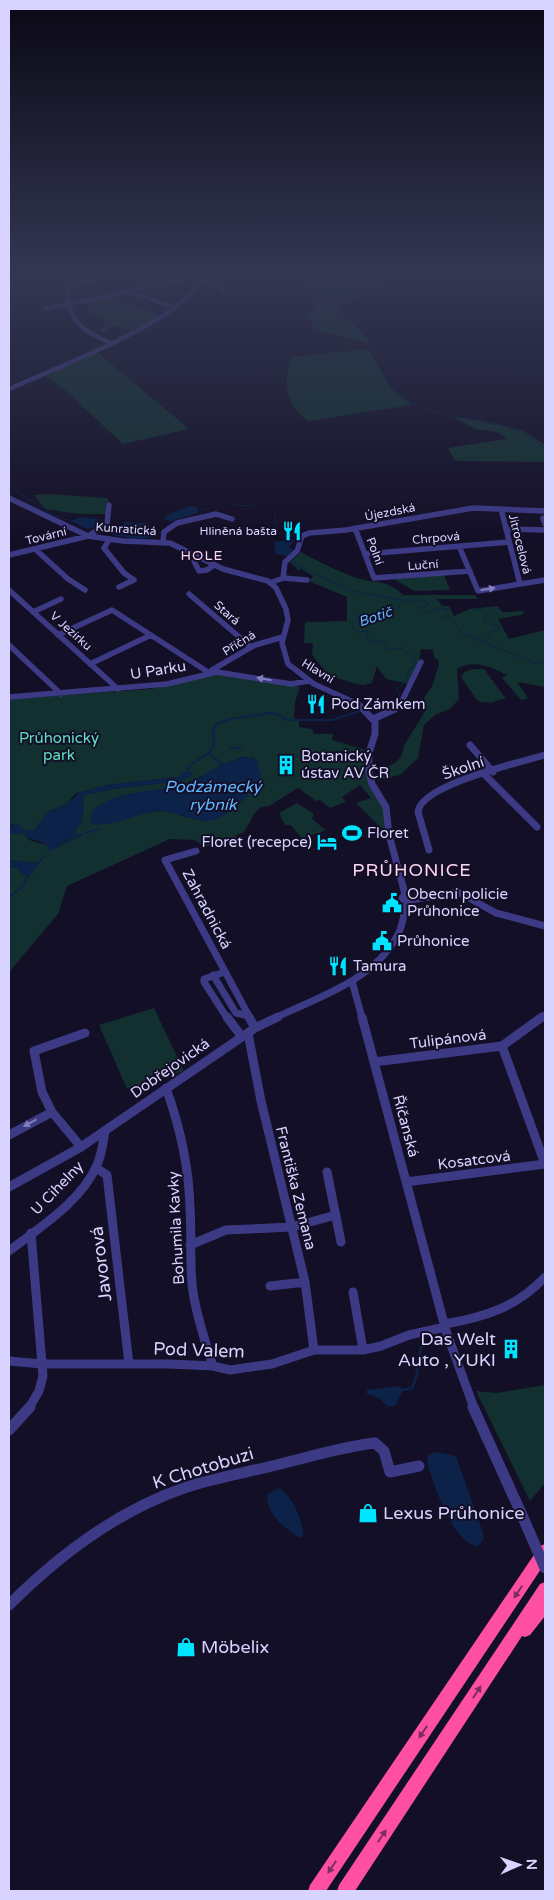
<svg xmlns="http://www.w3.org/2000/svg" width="554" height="1900" font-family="'Varela Round',sans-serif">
	<rect width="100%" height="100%" fill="#130f26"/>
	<path fill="#12302f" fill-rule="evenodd" d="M169,272H183L191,275L161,283L151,276Z
		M259,272H352L392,285L348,300L352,302L338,306L337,310L364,335L370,344L315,329L307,315L315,308V299L326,302L304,283Z
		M110,296L160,316L131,330L115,325L104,332H100L105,323L86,309L93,308L82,302Z
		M369,349L390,388L412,405L308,421C285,404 283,383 291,357Z
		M96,351L189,429L123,444L67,392L44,374Z
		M458,417L522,430L545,445V462L455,461L448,448L505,439L506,437L496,432L475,429L455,418Z
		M47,494L108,498V514H78L45,509L34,495Z
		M301,552C317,561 336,570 354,577C373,584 387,578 403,595H475L478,599H437L442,606H449L454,616L469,609L498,606L502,612L525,611L522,615L498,619L509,639L545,630V687L517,682L528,698L521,700L502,678L507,675C491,667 474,659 457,669L459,699L450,709L435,715L424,725L418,758L400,775L378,780L379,769L394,764L401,757L404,746L425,711L424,698L432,686L439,665L438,660L434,657L433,650L421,649L418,665L409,684L386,679L377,666L372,683L363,685L353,683L324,674L325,671L312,655L313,643H304L305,622L347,621V597L309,581L313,576L301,569L298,570L290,562Z
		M444,575L450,590L414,591L394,579Z
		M473,669H484L506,699H501L492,703L481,702L476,699L461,677L464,672Z
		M211,674H224L300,687L295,702L294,718L299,721V727L312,729L314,734H333L332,740L366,750V774L384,809L385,832L356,803L371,798L360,785L342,797L346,802L330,808L320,800L316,801L298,788L269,806C254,805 252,822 244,831L246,832L236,835L237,838L205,847L195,840L170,839L67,886L58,914L9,972V867L17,868L24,875L30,874L36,863L9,860V834L24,833L29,840L53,847L75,835L76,829L82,821L84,795L113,789L181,781L192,772H185L178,777L107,785L75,794L67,804L50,811L35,830H24L12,824L9,826V699L151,689ZM242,757L254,758L261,776C248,797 226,823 199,820C186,818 173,811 161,811C140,812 119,823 97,824L101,804C126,795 152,793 178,786C201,779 220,764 242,757Z
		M297,803L314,814L312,819L326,830L302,839L291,825H285L279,813Z
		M154,1008L184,1071L127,1089L99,1025Z
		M545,1385V1483L530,1501L476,1391L496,1393Z"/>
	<path fill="#0c2248" d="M192,506L198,508V513L171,521L163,519L171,513Z
		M80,517L98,519L100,521L97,527L87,529L71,521Z
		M124,522L146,523L153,529L156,537L134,539L112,535L113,530L123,526Z
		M292,539L294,541L289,547L294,551L287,556L276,554L274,542Z
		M247,757L257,760L261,776L259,781C249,794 233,813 217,819C194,826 172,806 149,812C136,816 102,829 91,823L92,811C116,789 157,793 187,783C208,775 224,760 247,757Z
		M184,772H193L190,777L181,781L113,789L84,795L82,821L76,830L75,835C56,842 42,857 32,874L24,875L17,868L9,867V860L36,863L48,852L49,848L44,843L27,838L24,833L9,834V826L18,824L24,830H35L47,813L67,804L79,793L107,785L178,777Z
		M400,1386L403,1390L395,1406H387L380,1399L366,1393L367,1390Z
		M437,1452L456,1456L482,1530L484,1539L478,1546C453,1545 433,1483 427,1462L428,1455Z
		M278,1488C292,1493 304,1523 303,1537H299C285,1530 265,1511 267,1495Z"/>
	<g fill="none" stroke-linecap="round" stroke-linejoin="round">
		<path stroke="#0c2248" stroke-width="1" d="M258,272C272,275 289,277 303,283C310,286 353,322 357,329C372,352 382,382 404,398C446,428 509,410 545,450
			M330,308L429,272
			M9,486L52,514L71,521
			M231,505L251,506
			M197,510L207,509
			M273,528L276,525L275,513
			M106,529L116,530
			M292,556L296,565L352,591L401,600
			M473,610L480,609L489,613L483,622L497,626L499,629L491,632L486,641
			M369,710L393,705L400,696L397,688L407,680L409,669L415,666V658L407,654L403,648L388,650L383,641L372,642L366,638L368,631L358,632L353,629V622L389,615L399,608L401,600H423L429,604L421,609L425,612L446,608L448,611L444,618L453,620L462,633L534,663H542V658L545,657"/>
		<path stroke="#0c2248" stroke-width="2" d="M368,710L375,709
			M230,747L241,749
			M209,753L222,764L221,766
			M186,774L190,765L209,753L214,744L213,729L216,724L230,719L270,713L280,715L286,720H332L360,711
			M86,833L98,829
			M52,849L82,834
			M9,897L21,888L30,873"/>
		<path stroke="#0c2248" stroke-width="2.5" d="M403,1390L412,1388L416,1378L422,1341"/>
		<path stroke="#3d3a85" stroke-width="4.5" d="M63,272C67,282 67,293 69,304C72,326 93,335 111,343
			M205,279L224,291
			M67,286L134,272
			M128,291L175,308
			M45,309L212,273
			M9,389C63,365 119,344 169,312C186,301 198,283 215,272"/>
		<path stroke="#3d3a85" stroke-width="5.5" d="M9,498L88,536L123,541L170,543L223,569L268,581L276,588L286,609L288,620L282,643L288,664L314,684L360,705L364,710
			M501,509L520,584
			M543,518L545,524
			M355,528L374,578L470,571
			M506,529L545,530
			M109,540L104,548L124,573L134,580L119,587
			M163,542L164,532L177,523L216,514L232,519
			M459,546L478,591L545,580
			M35,549L68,579L85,590
			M365,554L509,542
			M9,555L88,536L107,524L109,505
			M194,561L199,571L207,570L214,565
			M283,578L285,562L297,551L302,536L309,533L346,530L473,508L545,511
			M270,583L283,578L307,580
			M9,590L118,689
			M189,594L251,647
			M33,612L61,599
			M58,635L112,610L208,672
			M9,645L61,694
			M90,664L151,635
			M212,670L255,645L283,637
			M9,697L167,684L217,672L291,684L309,681
			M394,710L402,701L421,662"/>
		<path stroke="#3d3a85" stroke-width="7" d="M363,709L375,722V734L369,753V772L372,784L386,807L389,835L405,894L402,898L405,901
			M373,719L395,709
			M470,745L493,772
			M484,774L537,827
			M429,850L418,812C420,785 521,762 545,755
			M196,851L165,860L250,1018
			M405,901L458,892L496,913L545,926
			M225,972L204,979V982L227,1018
			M213,975L236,1013L249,1016
			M352,981L362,1018
			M275,1018C316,998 372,981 396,938C403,927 404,914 405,901
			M540,1018L545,1015"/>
		<path stroke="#3d3a85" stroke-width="9" d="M227,1017L242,1037
			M249,1017L255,1028
			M362,1017L446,1331L474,1408
			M248,1033L261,1101L305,1282L314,1350
			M502,1046L545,1164
			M374,1062L502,1046L542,1017
			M166,1088C180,1127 189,1167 190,1208C192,1236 189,1264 193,1292C197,1317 205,1342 213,1366
			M9,1135L52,1112
			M81,1147L52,1112L42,1092L34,1051L85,1033
			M96,1168L107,1175L129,1364
			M327,1172L341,1242
			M406,1182L545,1164
			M9,1187L81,1147L255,1028L278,1017
			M190,1245L226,1230L292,1227L336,1215
			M9,1251C40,1227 81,1202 97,1165C102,1154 103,1142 105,1131
			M270,1286L305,1282
			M353,1292L363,1350
			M445,1324C485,1317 517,1307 545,1277
			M9,1361L42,1364H170L213,1366L230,1370L272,1364L314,1350H363L381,1346L409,1335L445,1327
			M29,1408L39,1391L43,1376L31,1233"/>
		<path stroke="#3d3a85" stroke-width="11" d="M473,1407L521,1513
			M9,1430L30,1407
			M9,1605C60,1554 118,1510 187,1487C215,1478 243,1473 272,1466C306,1458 340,1447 375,1443L384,1451L390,1472L419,1466"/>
		<path fill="#ff4fa3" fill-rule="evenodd" d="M545,1544V1563L326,1891H308L310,1885L540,1546Z
			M545,1582V1616L530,1635L525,1637L522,1636L355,1891H337L339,1885L540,1584Z"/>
		<path stroke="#3d3a85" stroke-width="11" d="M521,1513L545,1568"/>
	</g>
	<defs><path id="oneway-solid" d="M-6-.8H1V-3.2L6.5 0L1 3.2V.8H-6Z" transform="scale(1.25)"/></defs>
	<g fill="#837fbc">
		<use href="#oneway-solid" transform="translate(488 589) rotate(-9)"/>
		<use href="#oneway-solid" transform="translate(264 679) rotate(-170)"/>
		<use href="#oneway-solid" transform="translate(30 1123) rotate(152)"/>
	</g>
	<g fill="#7d2c5e">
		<use href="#oneway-solid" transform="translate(518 1592) rotate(124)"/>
		<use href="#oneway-solid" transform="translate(477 1692) rotate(-57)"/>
		<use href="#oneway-solid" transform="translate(423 1732) rotate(124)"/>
		<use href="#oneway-solid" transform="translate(382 1836) rotate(-56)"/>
		<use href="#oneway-solid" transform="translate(332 1867) rotate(124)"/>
	</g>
	<linearGradient id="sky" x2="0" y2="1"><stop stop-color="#0a0815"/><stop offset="0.51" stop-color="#333752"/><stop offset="1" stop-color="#333752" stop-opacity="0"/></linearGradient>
	<rect width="554" height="538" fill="url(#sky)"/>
	<defs>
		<symbol id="restaurant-bare" viewBox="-9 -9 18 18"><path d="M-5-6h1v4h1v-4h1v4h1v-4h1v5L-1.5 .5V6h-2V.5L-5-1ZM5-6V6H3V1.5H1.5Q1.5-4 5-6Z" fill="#00e5ff" stroke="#130f26" stroke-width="2.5" paint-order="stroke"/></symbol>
		<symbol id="building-bare" viewBox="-9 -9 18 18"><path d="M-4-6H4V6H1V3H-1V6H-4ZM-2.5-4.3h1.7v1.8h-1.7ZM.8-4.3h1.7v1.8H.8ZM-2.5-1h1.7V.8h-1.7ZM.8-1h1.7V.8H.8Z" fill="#00e5ff" stroke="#130f26" stroke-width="2.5" paint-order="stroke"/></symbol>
		<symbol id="stadium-bare" viewBox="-9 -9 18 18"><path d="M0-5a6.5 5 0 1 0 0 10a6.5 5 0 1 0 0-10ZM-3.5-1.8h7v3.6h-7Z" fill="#00e5ff" stroke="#130f26" stroke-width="2.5" paint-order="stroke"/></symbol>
		<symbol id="hotel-bare" viewBox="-9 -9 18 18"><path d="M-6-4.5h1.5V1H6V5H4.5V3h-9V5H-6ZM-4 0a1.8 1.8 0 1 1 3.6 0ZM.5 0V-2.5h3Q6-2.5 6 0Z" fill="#00e5ff" stroke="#130f26" stroke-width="2.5" paint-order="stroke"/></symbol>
		<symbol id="civic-bare" viewBox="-9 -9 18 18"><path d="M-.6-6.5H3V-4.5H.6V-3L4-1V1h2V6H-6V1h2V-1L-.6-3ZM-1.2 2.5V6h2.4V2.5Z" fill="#00e5ff" stroke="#130f26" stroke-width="2.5" paint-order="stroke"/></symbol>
		<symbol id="shop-bare" viewBox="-9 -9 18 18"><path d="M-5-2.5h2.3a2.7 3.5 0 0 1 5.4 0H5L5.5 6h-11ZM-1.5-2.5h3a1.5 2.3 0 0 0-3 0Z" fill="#00e5ff" stroke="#130f26" stroke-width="2.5" paint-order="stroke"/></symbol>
	</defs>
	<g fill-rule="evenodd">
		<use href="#restaurant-bare" x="278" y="517" width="28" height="28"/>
		<use href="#restaurant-bare" x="302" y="690" width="28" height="28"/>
		<use href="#building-bare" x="272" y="751" width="28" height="28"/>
		<use href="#stadium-bare" x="338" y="819" width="28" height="28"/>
		<use href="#hotel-bare" x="313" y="828" width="28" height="28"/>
		<use href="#civic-bare" x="378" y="889" width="28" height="28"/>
		<use href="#civic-bare" x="368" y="927" width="28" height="28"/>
		<use href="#restaurant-bare" x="324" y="952" width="28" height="28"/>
		<use href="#building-bare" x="497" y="1335" width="28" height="28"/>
		<use href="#shop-bare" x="354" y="1499" width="28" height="28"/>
		<use href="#shop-bare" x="172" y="1633" width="28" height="28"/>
	</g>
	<g text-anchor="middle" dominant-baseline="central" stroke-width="4" stroke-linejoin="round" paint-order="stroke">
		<g font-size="12" fill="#d9d4ff" stroke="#130f26">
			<text transform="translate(390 512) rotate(-11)">Újezdská</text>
			<text transform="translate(126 529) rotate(4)">Kunratická</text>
			<text transform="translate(46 536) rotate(-14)">Tovární</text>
			<text transform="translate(436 538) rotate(-5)">Chrpová</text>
			<text transform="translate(520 544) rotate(76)">Jitrocelová</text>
			<text transform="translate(375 551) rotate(69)">Polní</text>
			<text transform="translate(423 565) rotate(-5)">Luční</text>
			<text transform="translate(227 613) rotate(41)">Stará</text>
			<text transform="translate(71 631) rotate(42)">V Jezírku</text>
			<text transform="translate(239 643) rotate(-32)">Příčná</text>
			<text transform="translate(318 671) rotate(31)">Hlavní</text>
		</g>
		<g font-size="12" fill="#d9d4ff" stroke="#130f26" text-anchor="end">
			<text x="277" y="531">Hliněná bašta</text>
		</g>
		<g font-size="14" letter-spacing="1" fill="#ffd6f0" stroke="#130f26">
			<text x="202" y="555">HOLE</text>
		</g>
		<g font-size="14" font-style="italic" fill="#62b6ff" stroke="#130f26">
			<text transform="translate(375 617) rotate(-19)">Botič</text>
		</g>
		<g font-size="15" fill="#d9d4ff" stroke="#130f26">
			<text transform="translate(158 670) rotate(-9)">U Parku</text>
			<text transform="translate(463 768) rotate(-19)">Školní</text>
			<text transform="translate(207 909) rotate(62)">Zahradnická</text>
			<text transform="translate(448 1039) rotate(-7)">Tulipánová</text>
			<text transform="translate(170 1068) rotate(-35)">Dobřejovická</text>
			<text transform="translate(406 1126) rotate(75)">Říčanská</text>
			<text transform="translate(474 1160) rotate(-7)">Kosatcová</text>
			<text transform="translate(57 1188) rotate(-46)">U Cihelny</text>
			<text transform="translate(296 1188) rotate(76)">Františka Zemana</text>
			<text transform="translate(176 1228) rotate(-93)">Bohumila Kavky</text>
		</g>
		<g font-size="15" fill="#d9d4ff" stroke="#130f26" text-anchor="start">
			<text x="331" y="704">Pod Zámkem</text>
			<text x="301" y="756">Botanický<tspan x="301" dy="17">ústav AV ČR</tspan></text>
			<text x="367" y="833">Floret</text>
			<text x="312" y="842" text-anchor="end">Floret (recepce)</text>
			<text x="407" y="894">Obecní policie<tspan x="407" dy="17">Průhonice</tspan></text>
			<text x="397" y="941">Průhonice</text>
			<text x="353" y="966">Tamura</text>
		</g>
		<g font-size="15" fill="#5fe0c0" stroke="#130f26">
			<text x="59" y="738">Průhonický<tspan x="59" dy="17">park</tspan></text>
		</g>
		<g font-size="16" font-style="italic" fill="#62b6ff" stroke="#130f26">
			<text x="213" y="787">Podzámecký<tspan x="213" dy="18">rybník</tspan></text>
		</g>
		<g font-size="18" letter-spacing="1" fill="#ffd6f0" stroke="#130f26">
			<text x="412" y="870">PRŮHONICE</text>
		</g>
		<g font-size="18" fill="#d9d4ff" stroke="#130f26">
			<text transform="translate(101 1264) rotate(-97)">Javorová</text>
			<text transform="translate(199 1350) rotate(2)">Pod Valem</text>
			<text transform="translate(203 1468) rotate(-17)">K Chotobuzi</text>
		</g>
		<g font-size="18" fill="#d9d4ff" stroke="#130f26" text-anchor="start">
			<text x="496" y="1339" text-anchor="end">Das Welt<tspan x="496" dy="21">Auto , YUKI</tspan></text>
			<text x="383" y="1513">Lexus Průhonice</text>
			<text x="201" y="1647">Möbelix</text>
		</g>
	</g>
	<rect width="554" height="1900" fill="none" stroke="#d9d4ff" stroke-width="20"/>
	<g transform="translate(519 1865) rotate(88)" stroke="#130f26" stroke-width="4" paint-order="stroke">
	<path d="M0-4L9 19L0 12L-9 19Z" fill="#d9d4ff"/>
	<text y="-8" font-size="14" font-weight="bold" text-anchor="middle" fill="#d9d4ff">N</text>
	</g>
</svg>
